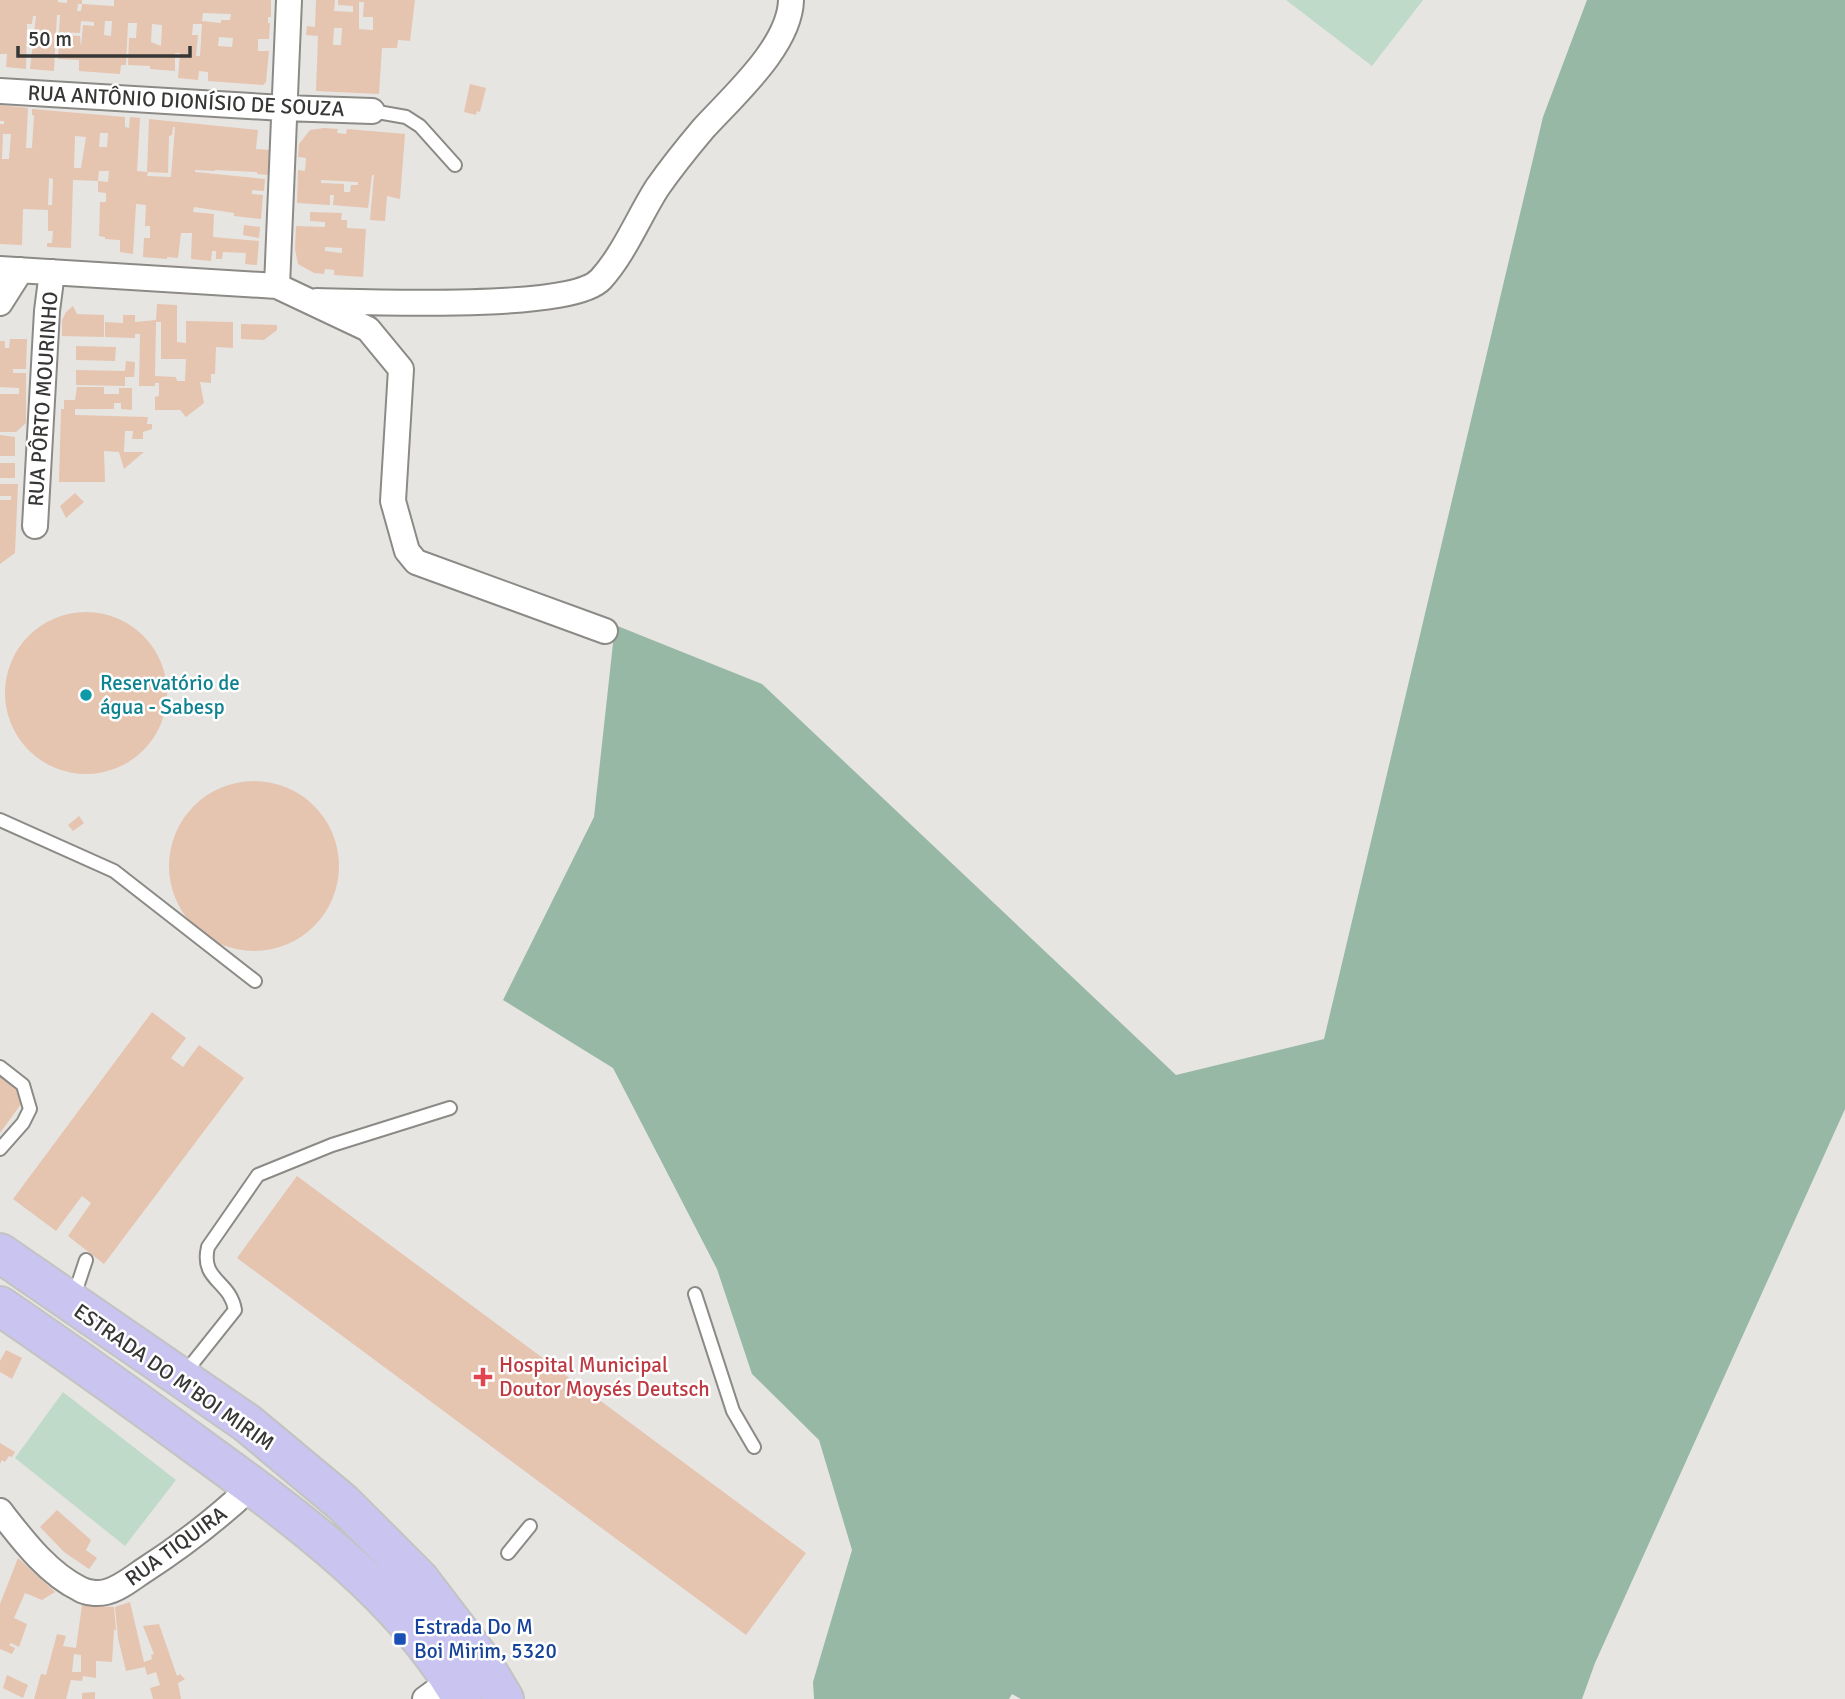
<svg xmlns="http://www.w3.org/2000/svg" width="1845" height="1699" font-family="Signika,sans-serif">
	<rect width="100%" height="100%" fill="#e7e5e2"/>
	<path fill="#bfdac9" d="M1286,0H1423L1372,66Z
		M63,1392L176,1480L125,1546L15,1458Z"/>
	<path fill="#96b8a4" d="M1587,0H1845V1109L1595,1663L1582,1699H1021L1012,1694L1009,1699H814L813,1682L852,1550L819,1440L752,1374L717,1269L613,1068L503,1000L594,817L615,625L762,684L1176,1075L1324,1039L1543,117Z"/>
	<path fill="#e5c4b0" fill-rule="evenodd" d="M0,0H58V2L67,3V0H82V4H78L77,11H81L82,4L114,6V0H271V17H268V23H270L269,39H258V51H269L266,82L263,85L208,81V72L199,71L198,80L178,78L180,53H175V71L150,69V66L128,65L129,38H136L137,23H128L126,65H121L120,74L79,71V60L58,59L59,35L80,36L81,47L83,25L94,26V22L81,21L80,33L59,32L60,15H57L54,71L30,69L36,16H33L32,24H27L26,69L6,67L7,54H0ZM203,13L231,14L230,20H221V23L202,21ZM105,21H112L111,36L104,35ZM152,24L162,25L161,46L151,42ZM193,24H202L200,56H196L198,35H192ZM219,37L233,38L232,47L218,46Z
		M316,0H335L334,11L353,12V6L338,5V0H415L410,41L398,40L397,48H382L379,94L316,91L318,36L306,35L307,26L315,27ZM359,2H364L363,17H373V30L359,29ZM334,28H342L341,45H333Z
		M470,84L486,88L480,112L477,111L476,115L464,112Z
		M0,105L28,108L26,148H32L34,115H32V109L125,117V127L129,128L130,117L140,118L137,171L147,172L149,119L258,130L256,149L270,150L268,175L257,174V172L215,170V171L195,170V172L265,179L264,191L252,190V194L263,195L261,219L234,216V213L194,207L193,212L214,214L213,237L259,241L257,265L245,264L246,253L223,252L222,259H216V251H212L211,261L191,259L192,233H181L178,258L167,257V259L143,257L144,238H150V226H145L146,205L136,204L133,254L120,252V240L105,239V237L99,236L100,202H106V193L98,192V181L108,182L109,171H99L98,181L73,180L71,248L47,247V243H52L53,231H48V210L23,209L22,245L0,244V124H4V121H0ZM173,127H175L171,177L147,176L148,172L168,173L169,136L172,135ZM100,133H108L107,147H99ZM3,134H11L9,159H2ZM75,136L86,137L81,168H74ZM49,178L53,179L52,205H48Z
		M324,128L338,129L337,133L346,134L347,129L405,134L400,199L387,196L385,221L370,220L374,175H372L368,208L333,205L334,195H330V205L297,203L298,170L305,171L306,158L298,157L299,144L310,130ZM321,180L358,182V185H351L350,192H344V184L321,183Z
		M310,212L342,213L341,220H347V228L366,229L363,277L334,275V270L325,269L324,274L314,273L298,264L295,249L296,226L325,227V222L310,221ZM325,247L342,248V253L325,251Z
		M244,225L260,227L259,238L243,235Z
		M157,304L177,305V342L186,343V321L233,322V348L216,347L215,374H211V383L200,382L204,403L186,417L180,410H155V397L159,396V383H155V386H139L140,334H135V338L105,337V322L123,323V315H135V322L156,320ZM156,322H161V359H186L185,381H177L176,377L155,376Z
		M73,306L77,314L104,315V337L62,336V320L66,312Z
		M241,324L277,325V330L264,340L241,339Z
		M10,339H27L26,369H13V373H26V423L16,432H0V394H19V388L0,387V341H5V348H9Z
		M76,346L116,347L115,361L76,360Z
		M126,361L135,362L134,377H125V386L76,385V370L125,371Z
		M77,387H104V394H119V388H132V410L121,409V403H114V409H75V415L148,417L147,424H152V429L143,432V439H132L133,431H125L124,452H144L124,469L119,452L104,451L105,482H59L61,409H64V400H75Z
		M0,435L15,437V456H0Z
		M0,463H15V478H0Z
		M0,484H18L15,553L0,564V500H11V496H0Z
		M75,493L84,502L66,518L60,506Z
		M5 693a81 81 0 1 1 162 0a81 81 0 1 1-162 0Z
		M169 866a85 85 0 1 1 170 0a85 85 0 1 1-170 0Z
		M79,816L84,823L73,831L68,825Z
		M152,1012L186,1038L171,1058L183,1067L199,1045L244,1078L104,1264L68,1236L91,1203L82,1196L56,1231L13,1199Z
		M0,1076L19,1089L21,1104L0,1133Z
		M297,1176L806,1553L746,1635L237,1258Z
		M6,1350L22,1358L12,1379L0,1372V1361Z
		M0,1443L15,1452L12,1457L9,1456L5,1462L2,1460L0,1464Z
		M57,1510L91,1540L86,1550L97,1558L89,1569L64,1552L40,1527Z
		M18,1558L55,1592L42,1600L25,1593L14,1618L27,1624L19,1647L11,1643L9,1645L15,1648L12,1654L0,1649V1604Z
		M130,1602L144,1662L152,1659L151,1655L154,1654L143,1626L159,1624L177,1676L180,1674L185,1679L178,1683L181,1699H153L150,1688L160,1685L156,1672L147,1675L145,1667L126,1671L118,1638L115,1607Z
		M82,1605L114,1607L116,1630H114L112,1662L96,1661V1678L83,1676L82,1681L71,1680L66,1699H34L41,1674L46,1675L57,1634L66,1636L63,1646L76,1648ZM74,1654L81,1655V1672H72Z
		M7,1675L28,1685L23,1698L3,1688Z
		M95,1692V1699H82V1693Z"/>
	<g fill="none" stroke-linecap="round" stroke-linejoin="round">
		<defs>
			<path id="service" d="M372,111L406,117L420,126L455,165
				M0,820L114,871L255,981
				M0,1067L23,1085L30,1109L23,1123L0,1149
				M695,1294L733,1411L754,1447
				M68,1297L78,1284L86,1260
				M184,1374L235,1310C230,1280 200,1281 208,1247L258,1175L332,1145L450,1108
				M508,1553L530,1526"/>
			<path id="minor" d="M0,91L283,108L372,111
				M0,269L277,286L368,329L401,369L393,501L407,551L416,562L605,631
				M277,286L289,0
				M317,301C367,302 572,311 601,279C625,252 638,218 657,188C671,168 687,148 703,129C733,96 790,46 791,0
				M0,303L21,270
				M35,526L47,311L52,272
				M0,1511C22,1539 47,1573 80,1589C87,1593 98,1594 106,1592C119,1589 131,1579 143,1571C182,1546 218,1518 252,1486
				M425,1699L451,1680"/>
			<path id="primary" d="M0,1253L247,1423L343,1503L419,1579L480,1659L504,1699
				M0,1306C69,1353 136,1401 204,1451C296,1518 405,1597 462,1699"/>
		</defs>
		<use href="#service" stroke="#8b8a86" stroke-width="16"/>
		<use href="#minor" stroke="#8b8a86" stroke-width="28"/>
		<use href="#primary" stroke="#c3c3c2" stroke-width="42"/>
		<use href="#service" stroke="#fff" stroke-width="12"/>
		<use href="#minor" stroke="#fff" stroke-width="24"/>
		<use href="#primary" stroke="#cac4f1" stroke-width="38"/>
	</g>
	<circle fill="#0f9aa8" stroke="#fff" stroke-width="2.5" cx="86" cy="695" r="7"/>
	<path fill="#e0444e" stroke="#fff" stroke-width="2.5" d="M479.5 1366.5h7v7h7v7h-7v7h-7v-7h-7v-7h7z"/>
	<rect fill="#1a4fb4" stroke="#fff" stroke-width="2.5" x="393" y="1632" width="14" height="14" rx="3.5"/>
	<g text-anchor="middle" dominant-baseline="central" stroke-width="5" stroke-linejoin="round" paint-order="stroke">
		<g font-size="21" fill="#363634" stroke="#fff">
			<text transform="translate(186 101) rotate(3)">RUA ANTÔNIO DIONÍSIO DE SOUZA</text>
			<text transform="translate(43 399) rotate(-86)">RUA PÔRTO MOURINHO</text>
			<text transform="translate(174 1377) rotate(35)">ESTRADA DO M'BOI MIRIM</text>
			<text transform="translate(176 1546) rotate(-36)">RUA TIQUIRA</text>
		</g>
		<g font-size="21" fill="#0d838f" stroke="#fff" text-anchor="start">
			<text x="100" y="683">Reservatório de<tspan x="100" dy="24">água - Sabesp</tspan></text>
		</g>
		<g font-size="21" fill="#be3a42" stroke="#fff" text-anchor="start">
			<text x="499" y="1365">Hospital Municipal<tspan x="499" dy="24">Doutor Moysés Deutsch</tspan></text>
		</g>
		<g font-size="21" fill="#164399" stroke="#fff" text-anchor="start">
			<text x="414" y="1627">Estrada Do M<tspan x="414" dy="24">Boi Mirim, 5320</tspan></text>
		</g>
	</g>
	<path d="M18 46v10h172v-10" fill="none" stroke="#363634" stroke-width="3.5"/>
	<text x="28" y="46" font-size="21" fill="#363634" stroke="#ffffff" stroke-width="5" paint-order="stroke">50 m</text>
</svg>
